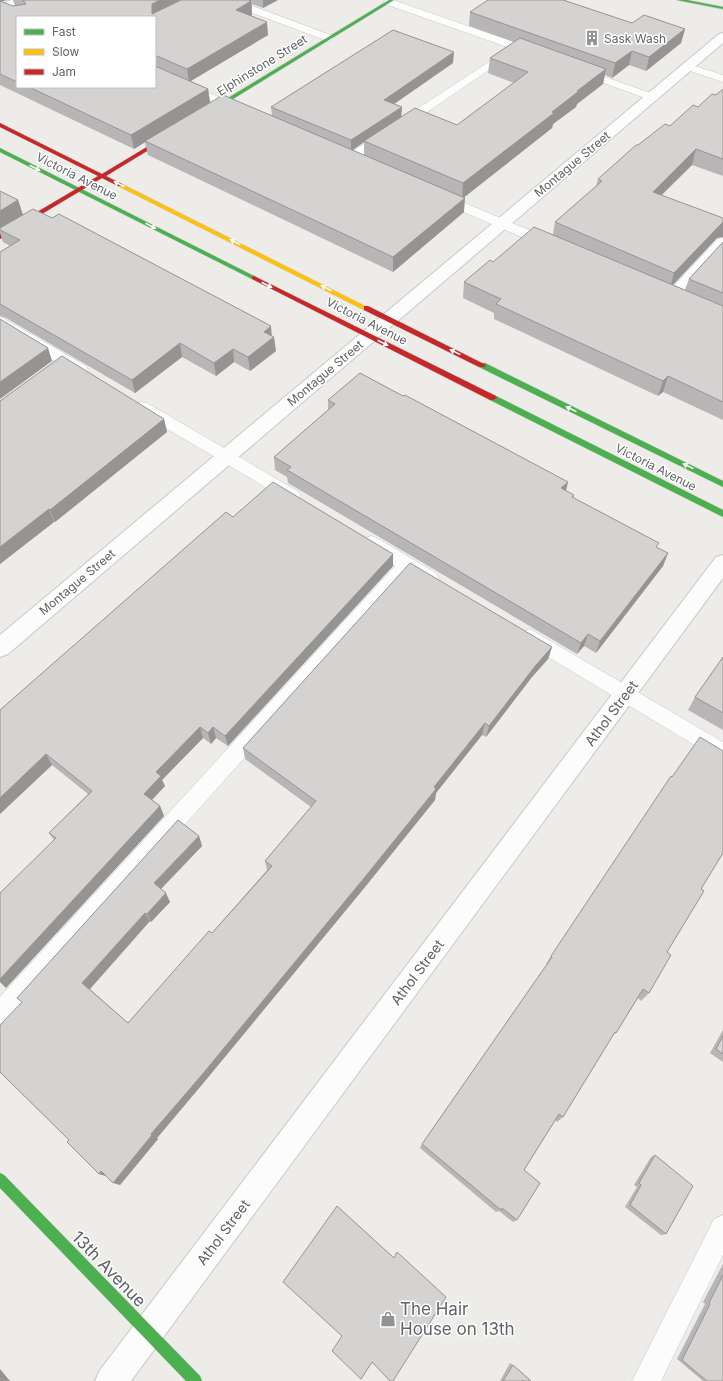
<svg xmlns="http://www.w3.org/2000/svg" width="723" height="1381" font-family="Inter,sans-serif">
	<rect width="100%" height="100%" fill="#eeece9"/>
	<g fill="none" stroke-linecap="round" stroke-linejoin="round">
		<defs>
			<path id="lane" d="M222,0H237L333,36L334,38L329,41L325,40L223,2Z
				M385,0H393L539,51L541,53L535,56L515,50L516,51L514,53L355,161H347L345,158L347,155L510,48L385,4L384,2Z
				M688,64L723,75V82L684,69L682,67Z
				M580,68L656,95L658,97L656,99H648L576,73L574,71L576,69Z
				M155,70L242,107L244,109L242,111H234L155,77Z
				M441,193L555,241L557,244L555,247H545L436,200L435,197L436,194Z
				M723,238V250L677,299L672,300L667,299L665,296L667,293L718,239Z
				M0,317L5,319L86,366L89,370L86,374L81,375L76,374L0,328Z
				M142,402L147,403L299,492L301,496L299,500L293,502L287,500L137,411L134,407L137,403Z
				M371,536L377,538L436,573L439,578L436,583C425,586 418,579 409,574L8,1022L0,1026V997L395,566L365,548L362,543L365,538Z
				M529,629L535,632L723,742V761L716,758L523,642L520,637L523,632Z
				M723,1215V1255L661,1381H632L714,1219Z"/>
			<path id="street" d="M11,0H26L24,3L0,14V5Z
				M723,33V43L8,654L0,657V635L719,34Z
				M723,555V578L131,1381H95L100,1370L716,557Z"/>
			<path id="fast" d="M389,0H394L207,115L202,114Z
				M677,0H687L723,7V9Z
				M0,148L256,277L257,278L256,279H252L0,152Z
				M479,363H485L723,481V487L479,367Z
				M490,396H496L723,510V517L490,400Z
				M0,1173L4,1175L200,1376L202,1381H186L0,1188Z"/>
			<path id="slow" d="M118,184H122L369,308L368,310H364L118,186Z"/>
			<path id="jam" d="M0,123L102,174L170,133L175,134L106,176L122,184V186H118L102,178L0,239V234L98,176L0,127Z
				M254,276L496,396L497,398L493,400H490L252,279V277Z
				M364,306H368L486,365L485,367H479L364,310Z"/>
		</defs>
		<use href="#lane" stroke="#c8c8c8" stroke-width="1"/>
		<use href="#street" stroke="#c8c8c8" stroke-width="2"/>
		<use href="#fast" stroke="#c8c8c8" stroke-width="1"/>
		<use href="#slow" stroke="#c8c8c8" stroke-width="1"/>
		<use href="#jam" stroke="#c8c8c8" stroke-width="1"/>
		<use href="#lane" fill="#fcfcfc" fill-rule="evenodd"/>
		<use href="#street" fill="#fcfcfc" fill-rule="evenodd"/>
		<use href="#fast" fill="#4caf50" fill-rule="evenodd"/>
		<use href="#slow" fill="#ffc107" fill-rule="evenodd"/>
		<use href="#jam" fill="#c62828" fill-rule="evenodd"/>
	</g>
	<path fill="#b7b5b5" fill-rule="evenodd" d="M0,0L2,2L13,6H15L13,0H278L263,8L252,4V15L251,16L268,35L191,81L208,89L210,102L272,115L271,107L453,63L394,104L402,107L401,117L457,125L514,83L488,73L490,58L514,42L469,26L470,12L632,23L685,29L681,43L646,71L629,65L612,78L605,75L603,84L577,104L576,107L553,124L552,128L464,197V212L393,272L148,155L145,142L134,149L0,85ZM17,17H155V87H17ZM364,142V155L353,150Z
		M723,89V176L692,165L662,195L717,238L673,285L685,290L689,279L723,242V420L663,392L658,396L494,319V313L463,298L464,282L493,262L553,234L555,222L596,186L598,179L638,145L670,126L698,107L716,95Z
		M0,191L18,200L23,215L272,336L276,351L250,371L234,362L216,376L182,357L135,393L6,318L0,316V252L10,246L3,242L0,233Z
		M328,400L566,491L574,495V498L657,548L668,553L663,566L596,653L584,646L577,654L288,483L287,477L275,470L274,457L328,410Z
		M0,401L164,419L167,432L55,522H54L0,564Z
		M233,517L393,566L228,746L216,738L211,744L203,738L162,780L165,786L152,800L160,806L164,816L6,988L54,840L49,833L88,794L52,765L0,814V710Z
		M552,647L548,659L532,677L486,737L482,735L436,793L435,800L365,887L205,1081L157,1138L158,1139L120,1185L106,1176L99,1174L69,1140L0,1072L199,836L202,846L161,889L170,902L151,922L150,921L90,989L128,1023L212,933L267,870L265,861L311,807L245,759L243,748Z
		M723,657V730L688,710L695,697Z
		M701,889L667,952L649,993L641,1001L638,998L616,1033L611,1037L563,1117L557,1122L555,1120L524,1170L517,1220L513,1222L499,1211L496,1212L420,1148L422,1144L547,965L546,964L551,956Z
		M723,1030V1062L710,1053Z
		M655,1155L666,1234L661,1235L625,1207L637,1187L634,1185L651,1157Z
		M723,1264V1381H703L677,1359L705,1304L703,1302Z
		M510,1363L513,1365L531,1381H500Z"/>
	<path fill="#959493" d="M0,0H7L0,2Z
		M160,0H188L152,14V4Z
		M263,0H278L263,8Z
		M251,1L252,15L237,23L236,10Z
		M267,22L268,35L189,82L187,69Z
		M685,29L681,43L646,71L649,57Z
		M632,51L629,65L612,78L615,63Z
		M454,52L453,63L384,111V100Z
		M606,69L603,84L577,104L576,107L553,124L552,128L462,199L463,183L577,91Z
		M208,89L210,102L134,149L131,135Z
		M402,107L401,118L364,141V142L351,151V140Z
		M696,149L692,165L649,207L653,192Z
		M465,198L464,212L393,272V257Z
		M18,200L23,215L0,228V211Z
		M722,222H723V237L717,238L670,288L674,273Z
		M271,326L272,339L274,337L276,351L250,371L248,357L264,332Z
		M180,343L182,357L135,393L132,380Z
		M48,348L52,361L0,399V382Z
		M233,349L234,362L216,376L214,363Z
		M668,376L663,392L658,396L663,381Z
		M164,419L167,432L55,522L50,510Z
		M568,482L565,495L561,488Z
		M49,509L54,522L0,564V547Z
		M668,553L663,566L596,653L600,641Z
		M393,554V566L228,746L225,736Z
		M588,634L584,646L577,654L581,643Z
		M552,647L548,659L532,677L486,737L489,726L536,665Z
		M485,723L482,735L436,793L435,800L365,887L205,1081L157,1138L158,1139L120,1185L113,1183L151,1134L434,787Z
		M200,727L203,738L162,780L165,786L148,804L144,794L156,772Z
		M213,727L216,738L211,744L208,733Z
		M46,754L52,765L0,814V798Z
		M160,806L164,816L6,988L0,982V979Z
		M199,836L202,846L158,892L154,883Z
		M166,893L170,902L151,922L147,914Z
		M145,913L150,921L89,990L82,983Z
		M101,1171L108,1174L106,1176L99,1174Z
		M0,1369L10,1381H0Z"/>
	<path fill="#d5d3d2" stroke="#959493" d="M23,0H160L152,4V14L181,0H248L251,1L236,10L267,22L187,69L157,56H155V17H17V82L0,74V1L13,6L26,4Z
		M488,0H563L632,23L644,15L685,29L649,57L632,51L615,63L470,12Z
		M393,30L454,52L384,100L402,107L351,140L271,107Z
		M520,38L606,69L577,91H579L552,112L554,113L463,183L364,141L415,108L457,125L528,72L490,58Z
		M155,66L208,89L131,135L29,87H155Z
		M723,89V159L696,149L653,192L723,218V222L674,273L555,222L602,181L598,179L636,145H638L665,124L670,126L693,105L698,107L712,94L716,95Z
		M223,95L465,198L393,257L145,141Z
		M0,191L18,200L0,211Z
		M33,209L52,218L59,214L271,326L264,332L274,337L248,357L233,349L214,363L180,343L132,380L0,304V252L20,240L0,230V228Z
		M534,227L723,306V402L668,376L663,381L496,304L501,299L464,282L490,260L493,262Z
		M723,242V293L689,279Z
		M0,319L48,348L0,382Z
		M62,356L164,419L50,510L49,509L0,547V401Z
		M360,373L403,396L405,395L568,482L561,488L574,495L572,497L659,543L656,547L668,553L600,641L588,634L581,643L287,470L291,467L274,457L335,404L328,400Z
		M273,482L393,554L225,736L213,727L208,733L200,727L156,772L161,776L144,794L160,806L0,979V893L56,838L49,833L92,791L46,754L0,798V710L226,512L233,517Z
		M410,563L552,647L536,665L489,726L485,723L434,787L436,789L365,877L201,1076L151,1134L152,1135L113,1183L101,1171L99,1174L67,1142L69,1140L0,1072V1025L22,1002L17,998L178,820L199,836L154,883L166,893L147,914L145,913L82,983L128,1023L209,931L212,933L272,866L265,861L316,801L243,748Z
		M723,657V713L695,697Z
		M700,737L723,751V853L701,889L704,891L667,952L671,955L649,993L643,989L616,1033L615,1032L563,1117L559,1114L524,1170L540,1183L517,1220L502,1208L501,1210L422,1144L552,957L551,956L671,776L672,777Z
		M723,1036V1054L716,1049Z
		M655,1155L693,1186L666,1234L630,1205L641,1185L639,1183Z
		M337,1206L394,1258L397,1252L446,1297L393,1381H390L372,1362L361,1379L332,1351L342,1336L283,1282Z
		M723,1275V1381H707L682,1360L710,1304L709,1303Z
		M513,1365L531,1381H503Z"/>
	<defs><path id="oneway-solid" d="M-6-.8H1V-3.2L6.5 0L1 3.2V.8H-6Z"/></defs>
	<g fill="#f6fbf6">
		<use href="#oneway-solid" transform="translate(35 168) rotate(27)"/>
		<use href="#oneway-solid" transform="translate(119 184) rotate(-153)"/>
		<use href="#oneway-solid" transform="translate(151 226) rotate(27)"/>
		<use href="#oneway-solid" transform="translate(235 242) rotate(-153)"/>
		<use href="#oneway-solid" transform="translate(267 285) rotate(27)"/>
		<use href="#oneway-solid" transform="translate(326 288) rotate(-153)"/>
		<use href="#oneway-solid" transform="translate(383 343) rotate(27)"/>
		<use href="#oneway-solid" transform="translate(455 352) rotate(-154)"/>
		<use href="#oneway-solid" transform="translate(571 409) rotate(-154)"/>
		<use href="#oneway-solid" transform="translate(688 466) rotate(-154)"/>
	</g>
	<defs>
		<symbol id="building-bare" viewBox="-9 -9 18 18"><path d="M-4-6H4V6H1V3H-1V6H-4ZM-2.5-4.3h1.7v1.8h-1.7ZM.8-4.3h1.7v1.8H.8ZM-2.5-1h1.7V.8h-1.7ZM.8-1h1.7V.8H.8Z" fill="#919294" stroke="#fff" stroke-width="2.5" paint-order="stroke"/></symbol>
		<symbol id="shop-bare" viewBox="-9 -9 18 18"><path d="M-5-2.5h2.3a2.7 3.5 0 0 1 5.4 0H5L5.5 6h-11ZM-1.5-2.5h3a1.5 2.3 0 0 0-3 0Z" fill="#919294" stroke="#fff" stroke-width="2.5" paint-order="stroke"/></symbol>
	</defs>
	<g fill-rule="evenodd">
		<use href="#building-bare" x="581" y="27" width="22" height="22"/>
		<use href="#shop-bare" x="377" y="1308" width="22" height="22"/>
	</g>
	<g text-anchor="middle" dominant-baseline="central" stroke-width="3" stroke-linejoin="round" paint-order="stroke">
		<g font-size="12" fill="#5f6266" stroke="#fff" text-anchor="start">
			<text x="604" y="38">Sask Wash</text>
		</g>
		<g font-size="12" fill="#5f6266" stroke="#fff">
			<text transform="translate(262 65) rotate(-32)">Elphinstone Street</text>
			<text transform="translate(572 164) rotate(-40)">Montague Street</text>
			<text transform="translate(77 176) rotate(27)">Victoria Avenue</text>
			<text transform="translate(367 321) rotate(27)">Victoria Avenue</text>
			<text transform="translate(325 373) rotate(-40)">Montague Street</text>
			<text transform="translate(656 467) rotate(27)">Victoria Avenue</text>
			<text transform="translate(77 582) rotate(-40)">Montague Street</text>
		</g>
		<g font-size="14" fill="#5f6266" stroke="#fff">
			<text transform="translate(611 713) rotate(-53)">Athol Street</text>
			<text transform="translate(417 972) rotate(-53)">Athol Street</text>
			<text transform="translate(223 1232) rotate(-53)">Athol Street</text>
		</g>
		<g font-size="17" fill="#5f6266" stroke="#fff">
			<text transform="translate(109 1269) rotate(46)">13th Avenue</text>
		</g>
		<g font-size="17" fill="#5f6266" stroke="#fff" text-anchor="start">
			<text x="400" y="1309">The Hair<tspan x="400" dy="20">House on 13th</tspan></text>
		</g>
	</g>
	<rect x="16" y="16" width="140" height="72" fill="#ffffff" stroke="#bfc0c2"/>
	<rect x="24" y="29" width="20" height="6" fill="#4caf50" stroke="#bfc0c2"/>
	<text x="52" y="36" font-size="12" fill="#5f6266">Fast</text>
	<rect x="24" y="49" width="20" height="6" fill="#ffc107" stroke="#bfc0c2"/>
	<text x="52" y="56" font-size="12" fill="#5f6266">Slow</text>
	<rect x="24" y="69" width="20" height="6" fill="#c62828" stroke="#bfc0c2"/>
	<text x="52" y="76" font-size="12" fill="#5f6266">Jam</text>
</svg>
